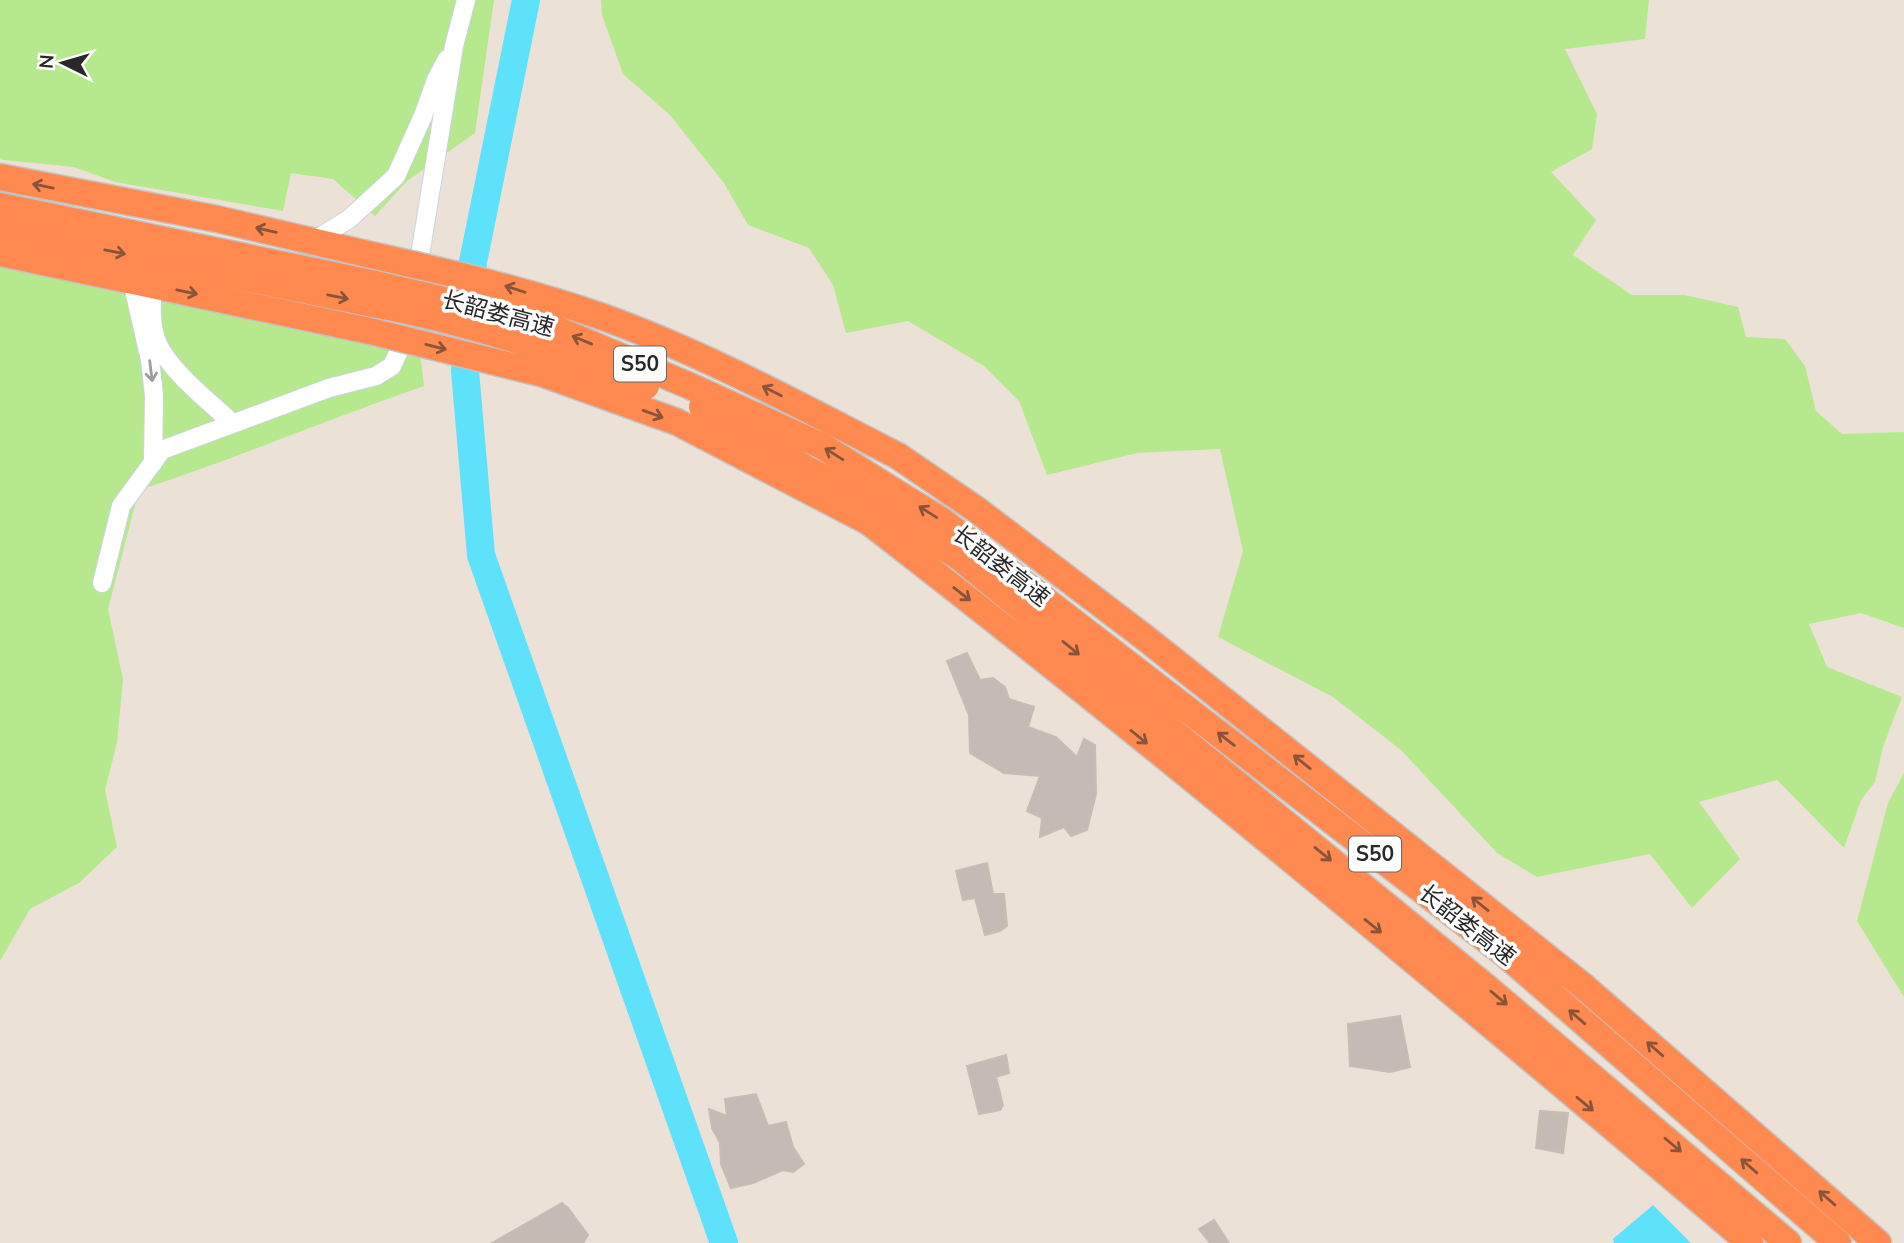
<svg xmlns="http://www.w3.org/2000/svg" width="1904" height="1243" font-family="'Nunito Sans','Noto Sans SC',sans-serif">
	<rect width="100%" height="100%" fill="#ece1d7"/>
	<path fill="#b6e98d" d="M0,0H494L475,133L407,181L375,216L333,179L291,173L283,211L115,182L74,167L3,160L0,158Z
		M601,0H1649L1645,39L1565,49L1597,114L1592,149L1551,172L1596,220L1573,255L1632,295H1685L1738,307L1746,337L1785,339L1805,366L1816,411L1842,434L1904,432V628L1861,613L1809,624L1827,667L1902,697L1883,747L1875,782L1861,800L1844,848L1777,780L1699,802L1740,859L1692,908L1650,854L1537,877L1497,853L1401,750L1333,697L1218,637L1243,551L1220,449L1137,453L1047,475L1019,401L984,366L908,321L846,333L833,285L809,248L748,225L724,183L670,115L623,74L602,15Z
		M0,267L101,286L420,353L424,386C328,419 235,459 139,490L108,609L123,679L117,743L105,790L117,847L79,883L30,909L0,961Z
		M1904,773V997L1857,921L1888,803Z"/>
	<path fill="#5ee1fb" d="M1653,1205L1691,1243H1614L1613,1239Z"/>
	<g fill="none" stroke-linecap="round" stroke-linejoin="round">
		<path stroke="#5ee1fb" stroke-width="28" d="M526,0L473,262L465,371L481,555L724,1243"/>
	</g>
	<path fill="#c3bbb4" stroke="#c7bdb1" stroke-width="2" d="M967,653L980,680L993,678L1005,687L1009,699L1034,707L1028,727L1056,737L1077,757L1084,739L1095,745L1096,794L1087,830L1071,836L1064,827L1040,837L1042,818L1027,811L1040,776L1004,773L970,753L969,715L947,661Z
		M987,863L993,894H1004L1007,926L1000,931L985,935L975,898L963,900L956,871Z
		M1400,1016L1410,1067L1390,1072L1350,1066L1348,1024Z
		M1006,1055L1009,1073L996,1077L1003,1105L1000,1110L979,1114L967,1066Z
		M756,1094L768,1126L786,1122L793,1147L804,1164L793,1172L783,1170L753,1183L731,1188L721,1164L720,1143L712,1128L709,1109L727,1116L725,1099Z
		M1540,1111L1568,1113L1563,1153L1536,1148Z
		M562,1203L568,1208L588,1235L583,1243H492Z
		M1214,1220L1229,1243H1210L1199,1229Z"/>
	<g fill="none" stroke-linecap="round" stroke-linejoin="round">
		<defs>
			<path id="minor" d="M313,241L349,219L396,176L423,116L436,80L447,59
				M417,274L454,46L466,0
				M132,281L150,360L154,395L153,463
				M153,285C151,304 150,327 158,344C170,371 210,402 232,423
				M102,583L121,506L162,450L329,388L376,376L392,366L408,331L413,302"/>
			<path id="highway" d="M0,177L217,219L380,257
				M0,206L371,283
				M0,228L373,304
				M0,253L370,331
				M898,456L977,510L1144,637L1583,986L1878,1243
				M892,490L941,520L1505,954L1838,1243
				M878,506L959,557L1486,987L1788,1243
				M869,522C1169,754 1460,998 1750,1243"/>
		</defs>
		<use href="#minor" stroke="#ccd3e3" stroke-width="20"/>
		<use href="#highway" stroke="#c3c3c3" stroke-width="29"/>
		<use href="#minor" stroke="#fff" stroke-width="18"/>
		<use href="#highway" stroke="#ff894f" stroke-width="26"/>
		<defs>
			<path id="highway-bridge" d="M380,257C455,274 528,291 600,316C704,353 800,406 898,456
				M371,283L542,323L690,386L822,446L892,490
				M373,304C467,321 558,352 646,386
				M370,331L544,374L677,422L869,522
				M702,407L805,468L878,506"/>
		</defs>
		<use href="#highway-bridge" stroke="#c3c3c3" stroke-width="29" stroke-linecap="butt"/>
		<use href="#highway-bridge" stroke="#ff894f" stroke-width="26"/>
	</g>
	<defs><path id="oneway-shaft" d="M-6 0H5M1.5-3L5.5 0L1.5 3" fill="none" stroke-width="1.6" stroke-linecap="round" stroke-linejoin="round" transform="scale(1.75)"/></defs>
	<g stroke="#89543a">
		<use href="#oneway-shaft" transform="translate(43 186) rotate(-168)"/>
		<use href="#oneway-shaft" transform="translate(266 230) rotate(-167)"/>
		<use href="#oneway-shaft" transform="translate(115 252) rotate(11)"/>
		<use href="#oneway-shaft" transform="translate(515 289) rotate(-162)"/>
		<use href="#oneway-shaft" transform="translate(187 292) rotate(12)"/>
		<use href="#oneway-shaft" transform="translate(338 297) rotate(11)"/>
		<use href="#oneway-shaft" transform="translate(582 340) rotate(-157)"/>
		<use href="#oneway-shaft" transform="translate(436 347) rotate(14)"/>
		<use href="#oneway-shaft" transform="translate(772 391) rotate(-153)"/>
		<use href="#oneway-shaft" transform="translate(653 414) rotate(20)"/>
		<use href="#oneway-shaft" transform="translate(834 454) rotate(-148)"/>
		<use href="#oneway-shaft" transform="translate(928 512) rotate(-148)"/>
		<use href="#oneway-shaft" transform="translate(962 594) rotate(38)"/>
		<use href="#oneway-shaft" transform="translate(1071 648) rotate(39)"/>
		<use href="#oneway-shaft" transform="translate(1139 737) rotate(39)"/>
		<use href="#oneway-shaft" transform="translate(1226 739) rotate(-142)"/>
		<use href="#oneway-shaft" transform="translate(1302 762) rotate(-141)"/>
		<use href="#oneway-shaft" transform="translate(1323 854) rotate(39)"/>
		<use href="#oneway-shaft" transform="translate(1480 904) rotate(-141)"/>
		<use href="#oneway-shaft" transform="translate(1373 926) rotate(39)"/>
		<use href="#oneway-shaft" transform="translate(1499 998) rotate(40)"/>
		<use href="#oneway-shaft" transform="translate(1577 1017) rotate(-139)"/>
		<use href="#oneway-shaft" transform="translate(1655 1049) rotate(-139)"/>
		<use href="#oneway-shaft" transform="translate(1585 1104) rotate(40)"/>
		<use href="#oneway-shaft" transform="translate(1673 1145) rotate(40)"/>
		<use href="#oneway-shaft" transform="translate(1749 1166) rotate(-139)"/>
		<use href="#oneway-shaft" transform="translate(1827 1198) rotate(-139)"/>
	</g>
	<use stroke="#9e9e9e" href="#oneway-shaft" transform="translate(151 371) rotate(83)"/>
	<g text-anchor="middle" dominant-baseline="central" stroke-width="7" stroke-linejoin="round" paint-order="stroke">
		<g fill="#fff" stroke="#686868" stroke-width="2">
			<rect x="614" y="346.5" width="52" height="35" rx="5"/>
			<rect x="1349" y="836.5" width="52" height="35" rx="5"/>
		</g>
		<g font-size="21" font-weight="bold" fill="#282828">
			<text x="640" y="364">S50</text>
			<text x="1375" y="854">S50</text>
		</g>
		<g font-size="23" fill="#282828" stroke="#fff">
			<text transform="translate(498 314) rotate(15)">长韶娄高速</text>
			<text transform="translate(1001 566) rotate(38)">长韶娄高速</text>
			<text transform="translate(1467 925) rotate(38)">长韶娄高速</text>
		</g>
	</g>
	<g transform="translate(63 63) rotate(275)" stroke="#ffffff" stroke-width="5" paint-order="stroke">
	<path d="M0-5L12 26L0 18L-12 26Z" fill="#282828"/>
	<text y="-10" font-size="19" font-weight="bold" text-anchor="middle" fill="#282828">N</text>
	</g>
</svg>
